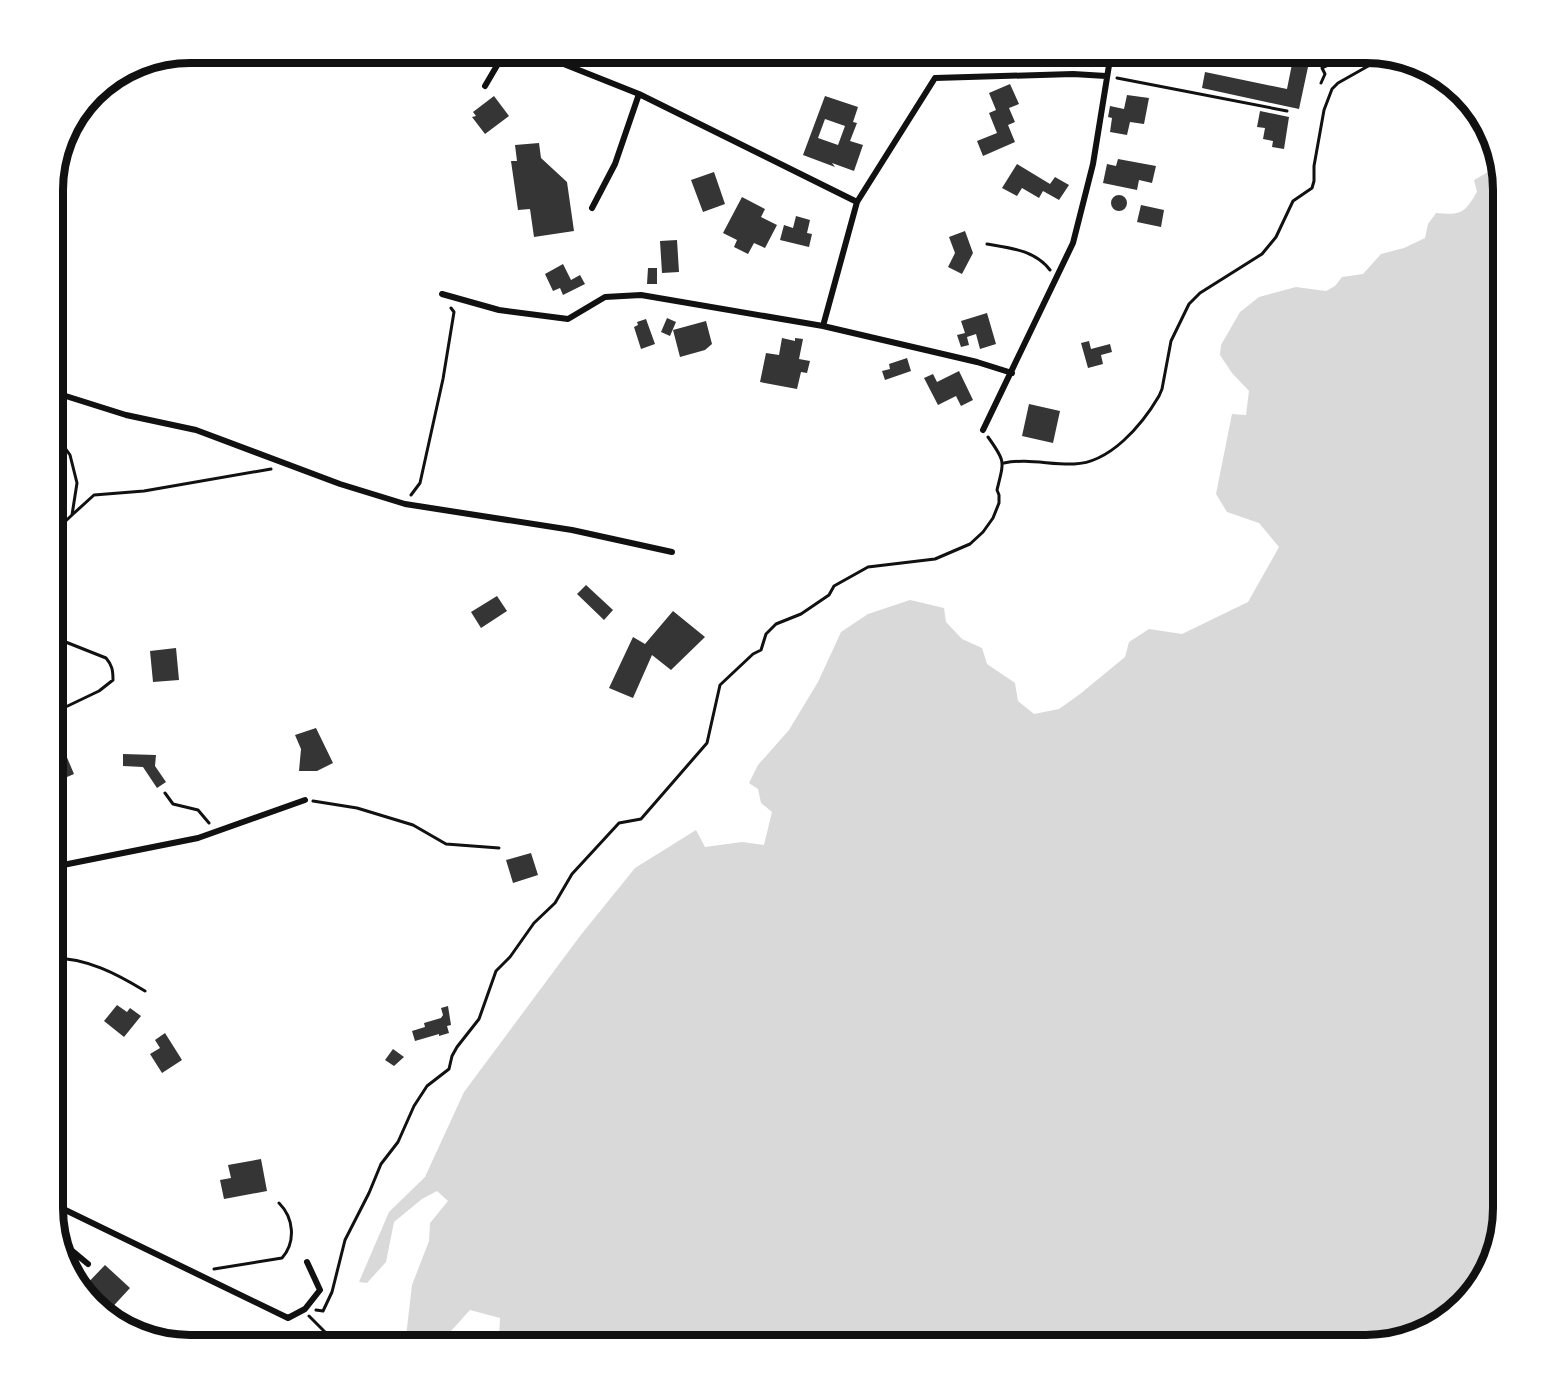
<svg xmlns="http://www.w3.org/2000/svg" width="1556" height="1398" font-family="'IBM Plex Sans',sans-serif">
	<rect width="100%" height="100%" fill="#fff"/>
	<path fill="#d9d9d9" d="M1499,166L1503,190V1216L1493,1261L1463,1305L1419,1335L1366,1345H509L499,1337L500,1318L470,1310C445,1337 445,1345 405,1345L412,1285L429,1241L430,1223L448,1201L437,1191L422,1199L394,1222L386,1262L367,1283L359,1282L389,1212L425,1177L464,1092L580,936L635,868L696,830L705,847L742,842L764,845L772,812L761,803L758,789L749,783L758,765L789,730L818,682L841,632L868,614L910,600L944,608L946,622L962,639L982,648L987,664L1015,683L1018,701L1034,714L1059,709L1080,694L1125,657L1129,642L1149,629L1182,634L1248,602L1279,547L1259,523L1227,512L1216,494L1232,414L1246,415L1249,391L1232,373L1220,355L1221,345L1240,312L1259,297L1296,287L1326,291L1335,286L1342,277L1363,274L1381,254L1404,248L1425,238L1428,224L1436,213C1461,215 1464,214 1477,192L1474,180Z"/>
	<path fill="#353535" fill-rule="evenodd" d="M1243,54L1311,53L1299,109L1202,88L1205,72L1287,89L1292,64Z
		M1010,84L1019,104L1009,108L1015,122L1008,125L1015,142L983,156L977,141L997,133L989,113L996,110L989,93Z
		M1127,95L1149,98L1144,124L1130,122L1127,135L1110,132L1112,118L1108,117L1110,106L1124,109Z
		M494,96L509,116L485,134L472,117L476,116L473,112Z
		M825,96L858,107L853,122L857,123L850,141L863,145L854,171L832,163L835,167L803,155ZM825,119L845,126L838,145L818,138Z
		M1260,111L1289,117L1284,149L1272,147L1273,141L1263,139L1265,128L1257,127Z
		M539,143L541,158L567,182L574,231L534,237L530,209L518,210L511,161H517L515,145Z
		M1118,159L1156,166L1152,183L1139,180L1137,190L1103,183L1107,164L1116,166Z
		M1017,164L1050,184L1055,177L1069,185L1059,200L1043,191L1039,198L1022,188L1017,196L1002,188Z
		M714,172L725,204L703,212L691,180Z
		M1111 203a8 8 0 1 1 16 0a8 8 0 1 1-16 0Z
		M742,197L765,209L761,217L777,225L765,248L754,243L748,254L734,247L737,240L723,233Z
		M1141,205L1164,210L1161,227L1137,222Z
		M796,216L810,220L807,233L812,234L809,247L780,240L784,225L793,228Z
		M965,231L973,253L962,274L948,267L955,253L949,237Z
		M677,240L679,272L662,273L660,241Z
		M563,264L571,280L580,275L585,284L563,295L560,288L553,291L545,274Z
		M648,268H657V284H647Z
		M987,313L996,344L980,349L976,334L967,337L969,345L961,347L957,335L965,333L961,321Z
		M667,318L676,322L670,336L661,332Z
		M646,319L655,344L641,349L634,327L638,325L637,322Z
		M706,321L712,344L705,350L680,357L673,330Z
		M782,338L795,341V338L803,339L799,359L810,361L807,373L801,372L797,389L760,382L766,353L779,355Z
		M1089,341L1091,349L1110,344L1112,352L1101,355L1103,364L1088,368L1081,343Z
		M907,358L911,371L885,380L882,371L890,369L889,364Z
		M959,371L973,400L961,406L956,396L938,405L924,378L933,374L937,382Z
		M1029,404L1060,411L1053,443L1022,436Z
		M586,585L613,610L604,620L577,594Z
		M497,596L507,611L481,628L471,612Z
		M673,611L705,637L671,670L652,655L633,698L609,688L633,637L645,644Z
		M176,648L179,680L153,682L150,651Z
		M316,728L333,763L317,771H299L301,749L295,735Z
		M53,729H55L74,774L53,783Z
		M123,754L156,755L155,766L166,782L157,788L143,767L123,766Z
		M531,853L538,875L513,883L506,860Z
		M117,1005L127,1012L130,1008L141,1016L124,1037L104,1021Z
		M448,1006L451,1025L447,1026L449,1033L439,1036V1034L415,1041L412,1031L425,1027L424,1023L441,1018L443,1015L441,1008Z
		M165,1033L182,1060L162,1073L150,1054L160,1048L155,1040Z
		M393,1049L404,1057L394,1066L385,1060Z
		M261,1159L267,1191L224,1199L220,1180L231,1178L228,1165Z
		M105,1265L130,1288L106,1314L93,1305L82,1289Z"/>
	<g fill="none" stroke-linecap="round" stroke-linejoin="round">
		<path stroke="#111" stroke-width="3" d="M1117,78L1287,111
			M1321,83L1325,74L1322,68L1351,55L1395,67L1412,62
			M987,244C1010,248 1035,250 1050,270
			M1004,463C1027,458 1051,465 1074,464C1110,463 1142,425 1159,396L1162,389L1171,341L1189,304L1200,293L1262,254L1276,237L1293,201L1312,188L1314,181V166L1324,110L1332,89L1338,83L1386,56
			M411,495L420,483L443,379L454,312L451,308
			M72,515L94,495L144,491L271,469
			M53,533L72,515L77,483L70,455L53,431
			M53,713L99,691L113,680C113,670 112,665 106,658L53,637
			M165,793L173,804L198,810L209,823
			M313,801L357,808L413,825L446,844L499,848
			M53,958C87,958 117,974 145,991
			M214,1269L282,1258C296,1242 294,1218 279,1203
			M316,1310L323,1311L332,1292L345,1240L369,1193L381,1164L398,1142L414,1106L427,1086L449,1069L452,1056L457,1047L479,1019L496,971L510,957L534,923L555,903L572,874L619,823L641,819L707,743L720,685L753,654L761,650L766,634L776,624L801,614L829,595L834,586L868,567L935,559L970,544L983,532L993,518L999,503V495L997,490C1004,461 1006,462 988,437
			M309,1316L338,1345"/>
		<path stroke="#111" stroke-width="6" d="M536,53L639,94L857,202
			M485,86L502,57L514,53
			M592,208L615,164L639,94
			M442,294L499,310L568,319L605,297L641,295L823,326L977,362L1012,373
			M823,326L857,202L935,78L1073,74L1106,76
			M53,392L126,415L196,430L340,484L405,504L572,530L672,552
			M983,430L1073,243L1093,164L1111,53
			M53,867L198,838L305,800
			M53,1204L288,1318L305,1309L320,1290L307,1262
			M58,1239L88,1264"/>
	</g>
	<path d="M0 0H1556V1398H0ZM190 63H1366A127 127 0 0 1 1493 190V1208A127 127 0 0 1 1366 1335H190A127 127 0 0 1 63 1208V190A127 127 0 0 1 190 63Z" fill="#fff" fill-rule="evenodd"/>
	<path fill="none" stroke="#111" stroke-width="8" d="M190 63H1366A127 127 0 0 1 1493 190V1208A127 127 0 0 1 1366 1335H190A127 127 0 0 1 63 1208V190A127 127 0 0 1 190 63Z"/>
</svg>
